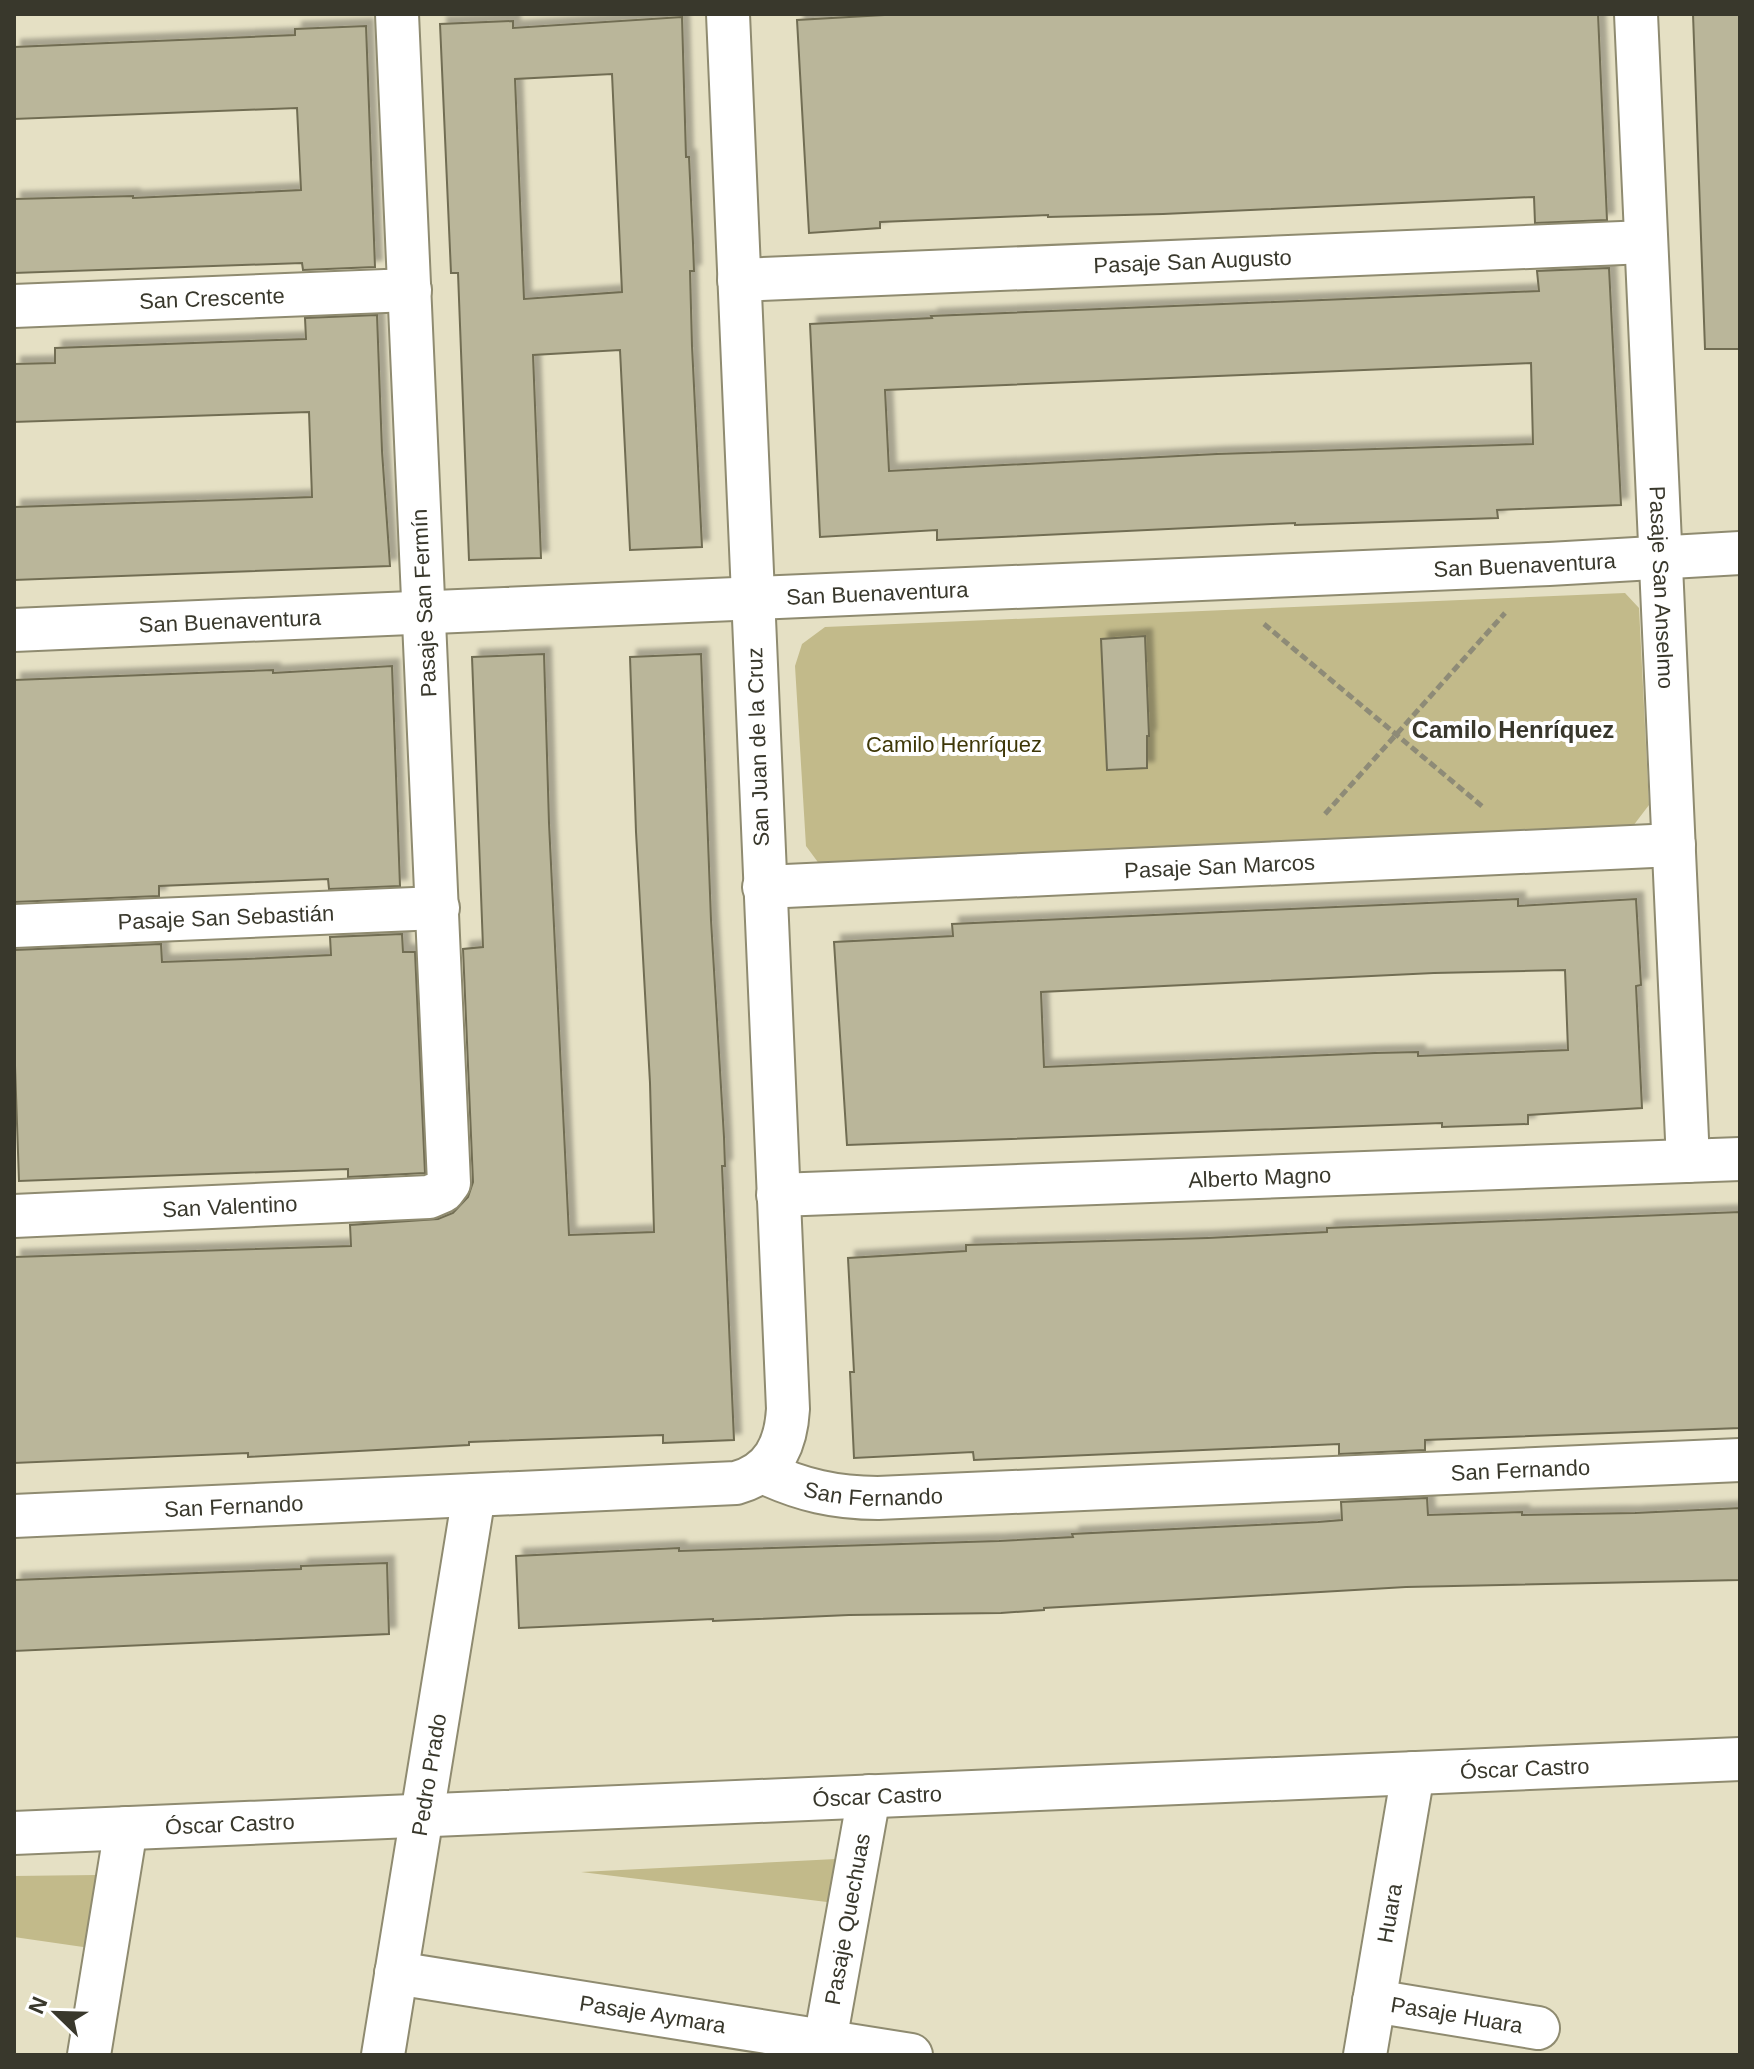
<svg xmlns="http://www.w3.org/2000/svg" width="1754" height="2069" font-family="Helvetica,sans-serif">
	<defs>
		<filter id="shadow"><feDropShadow dx="7" dy="-7" stdDeviation="2" flood-color="#0004"/></filter>
	</defs>
	<rect width="100%" height="100%" fill="#e5e0c4"/>
	<path fill="#c2ba8a" d="M1625,593L1639,608L1649,805L1633,826L820,865L806,846L795,666L802,644L825,627Z
		M836,1859L835,1903L581,1872Z
		M96,1875L90,1948L14,1937V1876Z"/>
	<path fill="#bab69a" stroke="#716d53" stroke-width="2" fill-rule="evenodd" filter="url(#shadow)" d="M902,14H1598L1607,220L1535,223L1534,197L1163,214L1048,217V215L880,222V228L809,233L797,20Z
		M1693,14H1740V349H1705Z
		M682,17L686,157H689L693,243L694,271H690L692,346L702,547L630,550L620,350L533,355L541,558L469,560L458,273H451L440,24L513,21V28ZM612,74L622,292L524,299L515,79Z
		M366,26L375,267L303,270L302,263L14,273V199L133,196V198L301,190L297,108L14,119V47L295,35V29Z
		M1609,268L1621,505L1497,510L1498,518L1295,525V523L980,538L937,540V530L820,537L810,324L932,318L931,316L1539,291L1537,271ZM1531,363L1533,444L1217,454L889,471L885,390Z
		M377,315L382,451L390,566L14,580V507L312,497L309,412L14,422V364L55,363V348L306,339L305,318Z
		M1145,636L1149,736H1147V768L1107,770L1101,639Z
		M544,654L549,823L569,1235L654,1232L650,1083L636,832L630,657L701,654L711,920L724,1137L725,1166H722L734,1440L663,1443V1435L469,1442V1445L248,1457V1453L14,1463V1257L351,1246L350,1225L438,1219L453,1213L468,1197L473,1182L463,949L483,947L472,657Z
		M392,666L400,886L329,889L328,879L159,886V896L14,902V680L273,670V673Z
		M1518,899V906L1636,899L1641,985L1636,986L1642,1108L1528,1115V1124L1442,1127V1123L847,1145L834,942L953,936L952,924ZM1565,970L1568,1050L1418,1056V1052L1375,1053L1044,1067L1041,992L1434,973Z
		M402,934L403,952H415L425,1173L348,1177V1169L19,1181L14,1037V950L161,944L162,962L246,959L331,955L330,937Z
		M1740,1212V1428L1425,1440V1450L1339,1454V1444L974,1460L973,1452L854,1458L850,1372H854L848,1258L966,1251V1245L1208,1238L1327,1232V1228Z
		M1427,1498L1428,1515L1522,1512V1515L1635,1513L1740,1508V1580L1406,1587L1044,1608V1610L1001,1613L849,1615L713,1621V1619L519,1628L516,1556L679,1548V1551L999,1541L1073,1537L1072,1534L1318,1522L1342,1520L1341,1502Z
		M387,1563L389,1634L14,1651V1580L301,1569V1566Z"/>
	<g fill="none" stroke-linecap="round" stroke-linejoin="round">
		<defs>
			<g id="street">
				<path id="s1" d="M1636,14L1688,1161"/>
				<path id="s2" d="M739,280L1646,242"/>
				<path id="s3" d="M14,306L410,290"/>
				<path id="s4" d="M14,630L1549,564L1740,553"/>
				<path id="s5" d="M764,887L1674,845"/>
				<path id="s6" d="M14,926L438,908"/>
				<path id="s7" d="M778,1195L1740,1159"/>
				<path id="s8" d="M14,1216L429,1197L443,1191L449,1183L397,14"/>
				<path id="s9" d="M763,1472C801,1490 836,1498 878,1498L1740,1460"/>
				<path id="s10" d="M14,1516L736,1483C773,1473 786,1445 788,1409L728,14"/>
				<path id="s11" d="M14,1833L1740,1759"/>
				<path id="s12" d="M396,1973L911,2055"/>
				<path id="s13" d="M1374,2001L1538,2028"/>
				<path id="s14" d="M825,2041L869,1796"/>
				<path d="M89,2055L126,1828"/>
				<path id="s15" d="M383,2055L474,1495"/>
				<path id="s16" d="M1365,2055L1413,1773"/>
			</g>
		</defs>
		<use href="#street" stroke="#8f8b70" stroke-width="46"/>
		<path stroke="#8e8b77" stroke-width="5" stroke-dasharray="8 4" stroke-linecap="butt" d="M1264,624L1483,807
			M1325,814L1505,613"/>
		<use href="#street" stroke="#fff" stroke-width="42"/>
	</g>
	<g text-anchor="middle" dominant-baseline="central" stroke-width="8" stroke-linejoin="round" paint-order="stroke">
		<g font-size="22" fill="#39382c" stroke="#fff">
			<text stroke="none"><textPath href="#s2" startOffset="454">Pasaje San Augusto</textPath></text>
			<text stroke="none"><textPath href="#s3" startOffset="198">San Crescente</textPath></text>
			<text stroke="none"><textPath href="#s4" startOffset="1512">San Buenaventura</textPath></text>
			<text stroke="none"><textPath href="#s1" startOffset="574">Pasaje San Anselmo</textPath></text>
			<text stroke="none"><textPath href="#s4" startOffset="864">San Buenaventura</textPath></text>
			<text transform="translate(424 603) rotate(-93)">Pasaje San Fermín</text>
			<text stroke="none"><textPath href="#s4" startOffset="216">San Buenaventura</textPath></text>
			<text transform="translate(758 747) rotate(-92)">San Juan de la Cruz</text>
			<text stroke="none"><textPath href="#s5" startOffset="456">Pasaje San Marcos</textPath></text>
			<text stroke="none"><textPath href="#s6" startOffset="212">Pasaje San Sebastián</textPath></text>
			<text stroke="none"><textPath href="#s7" startOffset="482">Alberto Magno</textPath></text>
			<text stroke="none"><textPath href="#s8" startOffset="216">San Valentino</textPath></text>
			<text stroke="none"><textPath href="#s9" startOffset="762">San Fernando</textPath></text>
			<text stroke="none"><textPath href="#s9" startOffset="114">San Fernando</textPath></text>
			<text stroke="none"><textPath href="#s10" startOffset="220">San Fernando</textPath></text>
			<text stroke="none"><textPath href="#s11" startOffset="1512">Óscar Castro</textPath></text>
			<text stroke="none"><textPath href="#s15" startOffset="284">Pedro Prado</textPath></text>
			<text stroke="none"><textPath href="#s11" startOffset="864">Óscar Castro</textPath></text>
			<text stroke="none"><textPath href="#s11" startOffset="216">Óscar Castro</textPath></text>
			<text stroke="none"><textPath href="#s16" startOffset="144">Huara</textPath></text>
			<text stroke="none"><textPath href="#s14" startOffset="124">Pasaje Quechuas</textPath></text>
			<text stroke="none"><textPath href="#s12" startOffset="260">Pasaje Aymara</textPath></text>
			<text stroke="none"><textPath href="#s13" startOffset="84">Pasaje Huara</textPath></text>
		</g>
		<g font-size="22" fill="#3e3707" stroke="#fff">
			<text x="954" y="744">Camilo Henríquez</text>
		</g>
		<g font-size="24" font-weight="bold" fill="#39382c" stroke="#fff">
			<text x="1513" y="729">Camilo Henríquez</text>
		</g>
	</g>
	<rect width="1754" height="2069" fill="none" stroke="#39382c" stroke-width="32"/>
	<g transform="translate(56 2013) rotate(293)" stroke="#ffffff" stroke-width="6" paint-order="stroke">
	<path d="M0-6L14 30L0 20L-14 30Z" fill="#39382c"/>
	<text y="-12" font-size="22" font-weight="bold" text-anchor="middle" fill="#39382c">N</text>
	</g>
</svg>
